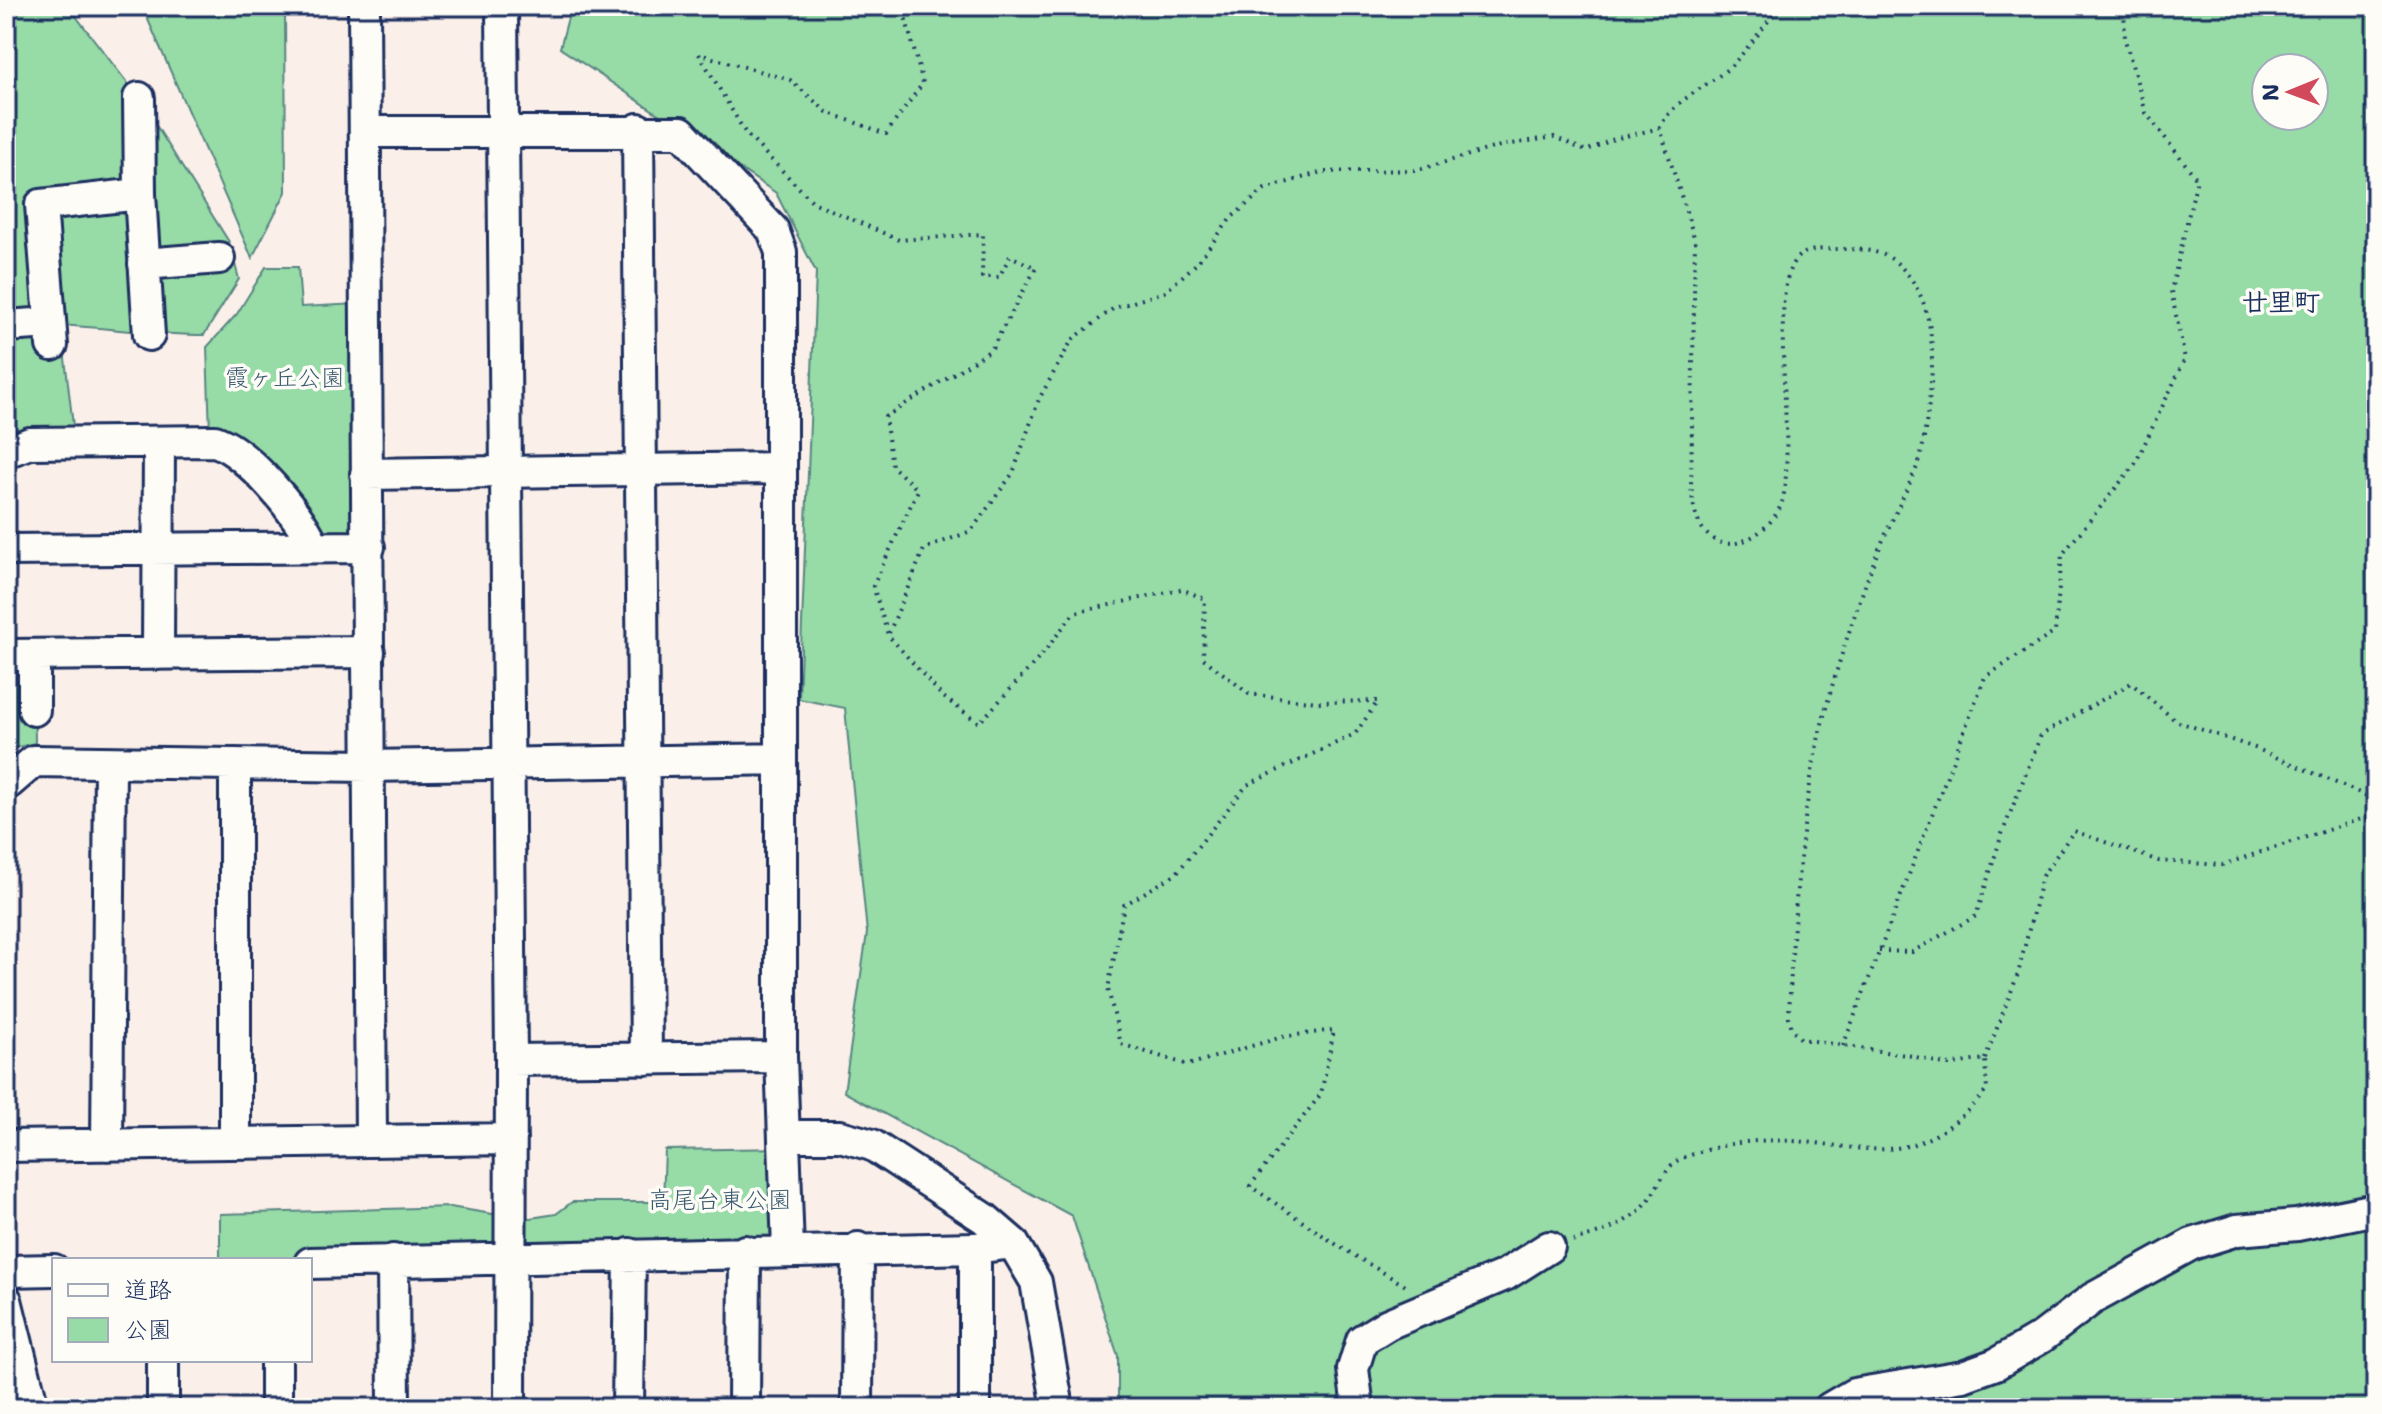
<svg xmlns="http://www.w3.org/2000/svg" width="2382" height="1414" font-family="'Shantell Sans','Klee One',sans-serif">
	<rect width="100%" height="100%" fill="#fbefe9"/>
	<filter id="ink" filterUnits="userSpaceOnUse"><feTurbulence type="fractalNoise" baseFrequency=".0125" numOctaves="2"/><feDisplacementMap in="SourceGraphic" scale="16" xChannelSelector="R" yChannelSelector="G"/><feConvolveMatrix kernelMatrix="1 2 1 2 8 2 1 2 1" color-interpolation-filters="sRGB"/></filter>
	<g filter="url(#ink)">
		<path fill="#97dba7" stroke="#598582" stroke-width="2" fill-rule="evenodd" d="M6,6H68L139,98L229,242L239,279L204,335C137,335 72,321 6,326Z
			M142,6H285L286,192L252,258Z
			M571,6H2376V1408H1118V1356L1072,1216L844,1092L867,933L845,708L799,699L816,272L776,193L560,48ZM2266,68H2314V116H2266Z
			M266,267H298L301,307L358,304L360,529L347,538L331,537L234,432H210L207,347L237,314Z
			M62,333L74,434L6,441V338Z
			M6,655L34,656L35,743L6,750Z
			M786,1148L788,1250L220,1260V1214L450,1207L510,1217L511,1221L556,1214L572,1202H663L665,1150Z"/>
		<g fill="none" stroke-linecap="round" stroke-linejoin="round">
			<defs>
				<path id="minor" d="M364,6L371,1141
					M502,6L511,1060L510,1408
					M139,98L140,194L149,335
					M638,129L646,1059
					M365,132H681L773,230L781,252V1057L788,1250
					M144,264L219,258
					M6,326L50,323
					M52,345L41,205L140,194
					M6,452L30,443L215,441C248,452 301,516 314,547
					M366,474L779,468
					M6,550L369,547
					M158,654L159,442
					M6,655L369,652
					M34,656V710
					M235,764V1143
					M6,785L34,761L368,766L781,759
					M511,1060L781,1057
					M786,1136H840L872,1145L984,1218L1013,1243L1036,1282L1058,1408
					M107,1145L110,765
					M6,1146L511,1139
					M975,1248V1408
					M393,1260L394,1408
					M310,1263L975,1248L1013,1243
					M6,1271L54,1270
					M6,1300L33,1408
					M163,1360V1408
					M276,1408V1360
					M628,1408L630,1254
					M744,1408L745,1251
					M857,1408L858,1248
					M1358,1408L1353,1369L1362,1340L1388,1324L1505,1275L1549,1247
					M1830,1408L1854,1394L1963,1376L1996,1364L2042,1337L2092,1299L2192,1244L2237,1230L2297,1225L2376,1209"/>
			</defs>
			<use href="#minor" stroke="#1b2f5e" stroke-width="36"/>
			<path stroke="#1b2f5e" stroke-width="4" stroke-dasharray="2 6" stroke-linecap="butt" d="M896,6L906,20L923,83L886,134L827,112L790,80L699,54L746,134L813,202L899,240L983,234L982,277H999L1010,256L1036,268L991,350L885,417L892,466L918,490L873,586L888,635L942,696L979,723L1041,656L1074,613L1181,589L1205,599L1203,658L1249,694L1318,702L1378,701L1355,734L1247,785L1176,874L1124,905L1108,989L1121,1044L1188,1065L1282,1037L1334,1030L1321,1094L1250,1186L1337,1245L1409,1288
				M889,633L924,549L971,531L1013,473L1039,399L1072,340L1114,308L1165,292L1197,263L1231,218L1265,189L1322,172L1418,170L1500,146L1554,137L1586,151L1614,139L1660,128
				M1879,951L1912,952L1976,916L2002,834L2041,735L2131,683L2176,721L2255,748L2376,800
				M1843,1046L1985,677L2055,632L2062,555L2135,464L2185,359L2171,291L2197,179L2146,113L2125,40L2124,6
				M1985,1059L2018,974L2042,876L2074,831L2159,861L2222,865L2376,814
				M1573,1241C1602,1233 1633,1223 1651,1197C1657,1187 1666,1169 1675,1162C1685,1155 1726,1144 1739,1143C1845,1127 1899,1193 1987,1090L1985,1059L1948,1065L1912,1056L1801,1039L1792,1029L1789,1017C1792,934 1799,848 1813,766C1823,708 1847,636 1867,580C1881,539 1902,502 1919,462C1923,450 1924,436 1926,424C1934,372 1941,305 1899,265C1883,249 1859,249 1838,249C1825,249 1805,248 1796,259C1767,291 1797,451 1782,502C1774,528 1731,561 1706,533C1694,520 1693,502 1691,485L1695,240L1660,128C1672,99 1711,86 1733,64C1750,46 1765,25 1780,6"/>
			<use href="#minor" stroke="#fdfcf7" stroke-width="30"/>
		</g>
	</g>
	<g text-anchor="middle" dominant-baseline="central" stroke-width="7" stroke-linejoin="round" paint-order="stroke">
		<g font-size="24" fill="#3a5a70" stroke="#fdfcf7">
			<text x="285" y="378">霞ヶ丘公園</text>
			<text x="720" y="1200">高尾台東公園</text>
		</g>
		<g font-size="26" font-weight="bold" fill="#1b2f5e" stroke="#fdfcf7">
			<text x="2281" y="301">廿里町</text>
		</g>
	</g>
	<rect width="2382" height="1414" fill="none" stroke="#fdfcf7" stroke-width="32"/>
	<rect x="16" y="16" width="2350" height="1382" fill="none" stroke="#1b2f5e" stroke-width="3" filter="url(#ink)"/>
	<rect x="52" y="1258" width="260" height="104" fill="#fdfcf7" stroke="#a3aaba" stroke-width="2"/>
	<rect x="68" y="1284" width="40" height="12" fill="#fdfcf7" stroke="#a3aaba" stroke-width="2"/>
	<text x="124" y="1298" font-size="24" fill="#1b2f5e">道路</text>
	<rect x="68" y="1318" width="40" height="24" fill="#97dba7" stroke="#a3aaba" stroke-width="2"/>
	<text x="124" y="1338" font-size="24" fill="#1b2f5e">公園</text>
	<g transform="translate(2290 92) rotate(269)"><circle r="38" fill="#fdfcf7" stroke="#a3aaba" stroke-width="2"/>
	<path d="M0-6L14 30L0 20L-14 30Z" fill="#d1495b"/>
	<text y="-12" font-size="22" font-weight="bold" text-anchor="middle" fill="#1b2f5e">N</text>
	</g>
</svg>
